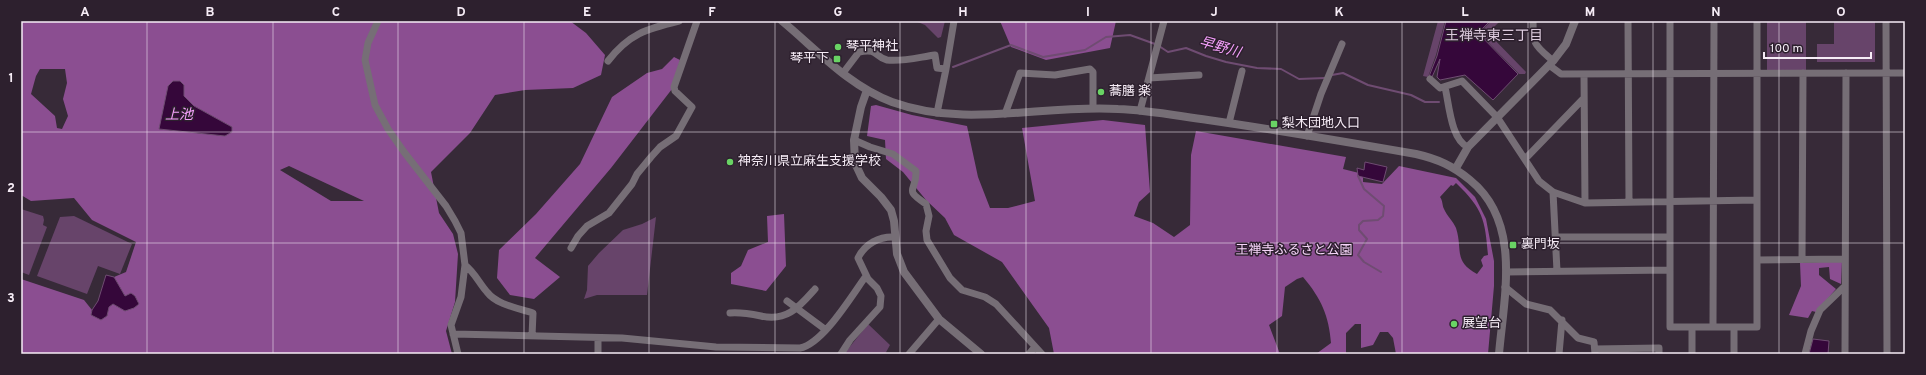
<svg xmlns="http://www.w3.org/2000/svg" width="1926" height="375" font-family="Overpass,'Noto Sans JP',sans-serif">
	<rect width="100%" height="100%" fill="#372a38"/>
	<path fill="#67446a" d="M915,21H945L941,37L938,38L925,25Z
		M1438,21H1445L1436,55L1428,77L1423,76Z
		M1491,21H1500L1488,33L1526,72L1525,74H1519L1479,33Z
		M1767,21H1806V71H1767Z
		M1834,21H1875V62H1817V44H1834Z
		M21,209L43,216L44,220L43,225L47,227L29,275L21,272Z
		M74,216L132,244L120,274L98,266L87,294L37,276L60,217Z
		M656,217L647,295H597L584,299L587,290L588,266L599,253L623,230L642,224Z
		M868,324L890,345L885,354H844Z"/>
	<path fill="#8b4e91" fill-rule="evenodd" d="M21,21H570L586,33L605,55L601,75L573,88L525,90L495,95L470,133L431,172L439,213L453,234L458,254L455,302L446,331L452,354H21V279L84,300L92,310L91,315L107,316L109,307L113,304L125,311V296L114,277L126,272L136,242L92,220L74,198L31,201L21,195ZM40,69H65L67,83L63,99L68,116L62,129L57,128L55,116L31,94L36,76ZM184,96L194,106L232,127L225,136L159,129ZM289,166L364,201H331L280,170Z
		M1000,21H1116L1110,48L1046,60L1011,47Z
		M674,57L680,60L672,89L611,168L535,258L560,277L534,299L510,295L497,278L499,250L536,214L580,164L612,97L647,73L662,69Z
		M876,105L912,115L967,126L978,177L990,208H1008L1035,201L1022,128L1103,120L1145,125L1150,192L1139,202L1134,216L1153,223L1174,237L1190,225L1191,155L1196,131L1346,157L1343,169L1363,174V182L1382,184L1399,166L1456,178L1475,197L1486,219L1494,261V286L1488,354H1396L1393,338L1388,332H1380L1373,345L1361,348V324H1355L1346,333V354H1316L1331,343C1329,316 1321,298 1303,277L1297,279L1285,287L1282,316L1269,325L1280,354H1054L1049,328L1002,262L954,235L945,218L926,200L903,172L886,159L885,140L867,136L871,106ZM1456,183C1483,209 1485,219 1488,255L1484,256L1481,260L1483,266L1477,274C1453,261 1463,250 1456,228C1453,221 1447,216 1444,209C1442,205 1443,201 1440,197L1451,185L1453,186Z
		M784,214L786,266L766,291L731,284V273L741,266L748,250L768,242L767,216Z
		M1842,261L1841,284L1830,279L1829,267L1819,268V275L1836,289L1816,312L1812,311L1808,318L1789,315L1801,286L1800,263Z"/>
	<path fill="#35073a" stroke="#6f4c72" d="M1446,21H1490L1478,33L1518,74L1493,100L1465,75L1440,80L1437,77L1440,59L1432,77L1428,79L1437,56Z
		M173,81H180L184,85V96L194,106L232,127V132L225,136L159,129L168,86Z
		M1365,162L1387,167L1383,182L1358,176L1357,168L1364,170Z
		M106,275L114,277L125,296L131,293L135,296L139,304L134,308L125,311L113,304L109,307L107,316L101,320L91,315L92,310L98,301Z
		M1813,339L1829,341L1828,354H1809Z"/>
	<g fill="none" stroke-linecap="round" stroke-linejoin="round">
		<path stroke="#6f4c72" stroke-width="2" d="M1159,46L1168,52L1186,48L1206,56L1226,62L1257,68L1281,69L1299,79L1325,78
			M953,67L1011,45L1043,57L1085,50L1106,37L1130,35L1155,44
			M1332,75L1343,73L1368,85L1411,95L1425,102H1439
			M1358,176L1364,189L1384,206L1383,216L1378,220L1363,221L1359,225V230L1367,239L1358,255L1364,262L1381,272"/>
		<path stroke="#766e76" stroke-width="7" d="M378,21L368,43L365,60L375,105L388,129L404,152L446,206L455,221L461,233L465,265
			M1533,21C1533,46 1535,45 1553,61
			M1628,21L1629,202
			M1670,21V327H1757V21
			M1886,21L1887,354
			M608,61C629,34 646,29 679,21
			M1549,65L1561,74L1905,73
			M843,73L859,52C879,48 874,57 887,60C902,62 920,57 935,55L937,68L946,69
			M1584,74L1585,203
			M1149,78L1199,75
			M1430,79L1440,88L1462,81L1497,117L1539,181L1553,192L1585,203L1757,200
			M1445,87C1449,104 1451,140 1468,147
			M1140,111L1164,21
			M937,113L946,69L954,21
			M1005,114L1020,73L1055,75L1090,69L1093,72V108
			M1229,123L1242,71
			M1307,136L1321,94L1342,44
			M854,140L870,147L893,154L916,171C917,192 902,188 926,204L929,216L926,231L927,240L950,278L962,290L985,297L996,304L1042,354
			M1525,159L1584,98
			M1553,192L1557,271
			M1555,237H1670
			M571,248L578,236L587,226L609,213L632,184L637,174L651,157L660,147L676,136L692,107L675,91L674,87L697,21
			M1802,259L1803,73
			M1757,260L1844,259
			M1506,272L1670,270
			M1505,287L1526,304L1550,310L1578,338L1594,342L1595,354
			M787,301L826,330
			M730,313C741,312 751,314 761,316C787,322 799,307 815,289
			M1713,327L1714,21
			M453,334L622,338L716,347L800,348C823,344 852,295 866,276
			M1595,349L1659,348V354
			M458,354L451,325L461,297L465,265C475,273 479,283 487,292C497,305 518,308 533,313L532,336
			M598,354V338
			M841,354L850,340L880,307L881,296L877,288L868,279L858,258C865,244 879,236 895,237
			M909,354L939,319
			M1029,354L1034,348
			M1559,354L1562,320
			M1692,354V327
			M1734,354V327
			M1805,354L1811,331L1820,310L1845,286
			M1845,354L1846,73"/>
		<path stroke="#766e76" stroke-width="8" d="M782,21C817,50 849,86 892,102C966,129 1043,104 1118,109C1148,110 1178,116 1208,120C1277,130 1347,142 1416,154C1438,159 1453,166 1470,180C1522,222 1504,296 1499,354
			M867,90L861,107L854,140L855,163L862,178L881,197L891,210L894,221L897,254L904,272L939,319L981,354
			M1456,168L1468,147L1553,61L1566,44L1575,21"/>
	</g>
	<path fill="none" stroke="#f6ecf6" stroke-width="1" stroke-opacity="0.55" d="M147,21V354M273,21V354M398,21V354M524,21V354M649,21V354M775,21V354M900,21V354M1026,21V354M1151,21V354M1277,21V354M1402,21V354M1528,21V354M1653,21V354M1779,21V354M21,132H1905M21,243H1905"/>
	<g fill="#69d464" stroke="#2d202e" stroke-width="1.5">
		<circle cx="838" cy="47" r="4"/>
		<rect x="833" y="55" width="8" height="8" rx="2"/>
		<circle cx="1101" cy="92" r="4"/>
		<rect x="1270" y="120" width="8" height="8" rx="2"/>
		<circle cx="730" cy="162" r="4"/>
		<rect x="1509" y="241" width="8" height="8" rx="2"/>
		<circle cx="1454" cy="324" r="4"/>
	</g>
	<g text-anchor="middle" dominant-baseline="central" stroke-width="3" stroke-linejoin="round" paint-order="stroke">
		<g font-size="13" fill="#f6ecf6" stroke="#2d202e" text-anchor="start">
			<text x="846" y="47">琴平神社</text>
			<text x="829" y="59" text-anchor="end">琴平下</text>
			<text x="1109" y="92">蕎膳 楽</text>
			<text x="1282" y="124">梨木団地入口</text>
			<text x="738" y="162">神奈川県立麻生支援学校</text>
			<text x="1521" y="245">裏門坂</text>
			<text x="1462" y="324">展望台</text>
		</g>
		<g font-size="13" fill="#f6d4f9" stroke="#2d202e">
			<text x="1294" y="251">王禅寺ふるさと公園</text>
		</g>
		<g font-size="14" fill="#ddcbde" stroke="#2d202e">
			<text x="1494" y="36">王禅寺東三丁目</text>
		</g>
		<g font-size="14" font-style="italic" fill="#f5a0fc" stroke="#2d202e">
			<text transform="translate(1220 48) rotate(16)">早野川</text>
			<text x="179" y="115">上池</text>
		</g>
	</g>
	<rect width="1926" height="375" fill="none" stroke="#2d202e" stroke-width="44"/>
	<path d="M1764 52v6h107v-6" fill="none" stroke="#f6ecf6" stroke-width="2"/>
	<text x="1770" y="52" font-size="12" fill="#f6ecf6" stroke="#2d202e" stroke-width="3" paint-order="stroke">100 m</text>
	<rect x="22" y="22" width="1882" height="331" fill="none" stroke="#f6ecf6" stroke-width="1.5"/>
	<g font-size="13" text-anchor="middle" font-weight="bold" fill="#f6ecf6">
		<text x="85" y="16">A</text>
		<text x="210" y="16">B</text>
		<text x="336" y="16">C</text>
		<text x="461" y="16">D</text>
		<text x="587" y="16">E</text>
		<text x="712" y="16">F</text>
		<text x="838" y="16">G</text>
		<text x="963" y="16">H</text>
		<text x="1088" y="16">I</text>
		<text x="1214" y="16">J</text>
		<text x="1339" y="16">K</text>
		<text x="1465" y="16">L</text>
		<text x="1590" y="16">M</text>
		<text x="1716" y="16">N</text>
		<text x="1841" y="16">O</text>
		<text x="11" y="82">1</text>
		<text x="11" y="192">2</text>
		<text x="11" y="302">3</text>
	</g>
</svg>
